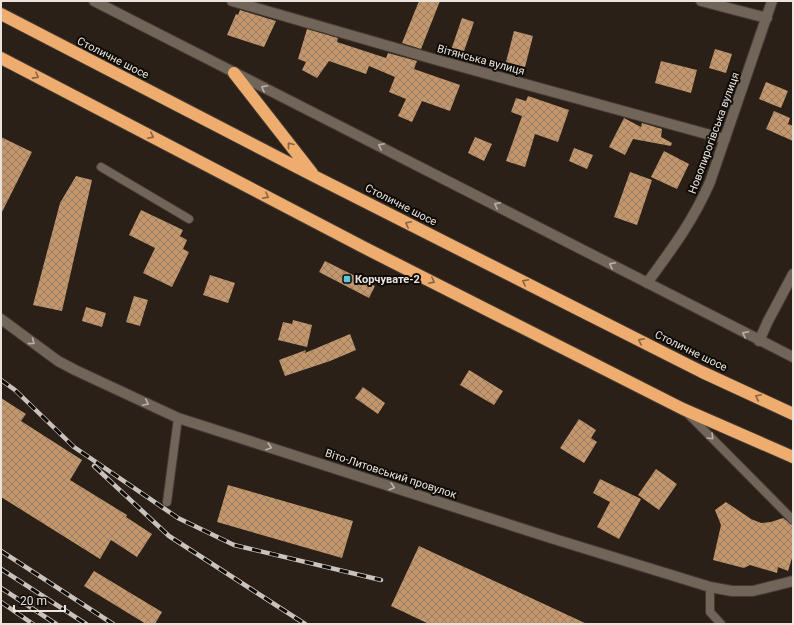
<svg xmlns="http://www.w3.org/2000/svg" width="794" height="625" font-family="Roboto,sans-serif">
	<defs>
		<pattern id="building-cross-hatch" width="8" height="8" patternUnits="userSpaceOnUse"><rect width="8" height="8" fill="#c3976e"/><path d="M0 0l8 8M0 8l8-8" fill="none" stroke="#9e7e61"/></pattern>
	</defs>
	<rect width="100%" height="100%" fill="#2a2017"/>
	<path fill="url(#building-cross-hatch)" d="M419,1H440L421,49L402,43Z
		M240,10L276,21L264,47L227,35L236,14L238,15Z
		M462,18L474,22L462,57L450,53Z
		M307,29L338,38L337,42L386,58L388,53L417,61L414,69L460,85L450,111L422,101L412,122L398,116L406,99L389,92L395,77L369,66L366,74L329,61L317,78L302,70L306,62L298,59Z
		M514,31L533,36L525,67L506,62Z
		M715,49L732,54L726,73L709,68Z
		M661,61L697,70L691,93L655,83Z
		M766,82L788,91L781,108L759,99Z
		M528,96L569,110L558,142L535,134L525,167L506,161L522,116L511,112L516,98L526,101Z
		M774,111L790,118L788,124L793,126V141L766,129Z
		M624,118L641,127L642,123L662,129L661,137L672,143L671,146L633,139L625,155L609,147Z
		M1,137L32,152L1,214Z
		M475,137L492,144L484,161L468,153Z
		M574,148L593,155L587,169L569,161Z
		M664,151L689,164L677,189L651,177Z
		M630,172L652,180L637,225L614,217Z
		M76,176L92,180L62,311L33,305L60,203Z
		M141,210L183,230L180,236L187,240L183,249L189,252L172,287L143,273L155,248L129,235Z
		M325,261L375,286L369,298L319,272Z
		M210,275L235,283L228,303L203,295Z
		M134,296L148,300L140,326L126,322Z
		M86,307L106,313L102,327L82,321Z
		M293,320L312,325L307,347L278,340L283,322L292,324Z
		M350,334L356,350L330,361L285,376L279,360L306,350L305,353Z
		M469,370L503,391L494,405L460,385Z
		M363,387L385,403L378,414L355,398Z
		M1,398L26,414L21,421L82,460L70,480L127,515L126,517L152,534L137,557L111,540L100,559L1,497Z
		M579,419L596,430L591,438L597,442L584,463L560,448Z
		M656,469L677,484L659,510L638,495Z
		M600,479L641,499L619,539L597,527L610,502L593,493Z
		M228,485L353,521L342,558L217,522Z
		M726,502L751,519L761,523L771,522L783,518L793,525V555L788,571L778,567L777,573L750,565L744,568L713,560L721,525L715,510Z
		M419,546L587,624H429L391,606Z
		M94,571L162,612L155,624H146L84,586Z"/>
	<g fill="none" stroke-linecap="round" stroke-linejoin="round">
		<defs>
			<path id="lane" d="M101,167L189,219
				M688,414L793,520
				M167,502L178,418
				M710,587V612L721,624"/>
			<path id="street" d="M94,1L793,357
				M232,1L437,60L725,139
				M701,1L767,18
				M647,283C672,249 693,221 710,182L772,1
				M1,319L58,361L75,370L178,418L551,538L710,587L732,591H753L793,581
				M759,341L768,321L793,274"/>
			<path id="highway" d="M1,14L314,176L702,372L793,414
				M1,58L365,248L683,409L793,457
				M234,73L312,173"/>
		</defs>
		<use href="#lane" stroke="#433a33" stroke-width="10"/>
		<use href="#street" stroke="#433a33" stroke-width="12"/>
		<use href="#highway" stroke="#433a33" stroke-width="14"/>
		<use href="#lane" stroke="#71655a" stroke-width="8"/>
		<use href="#street" stroke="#71655a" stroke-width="10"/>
		<use href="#highway" stroke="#eead6e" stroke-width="12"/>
		<defs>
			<path id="rail" d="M1,380L15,390L74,447L178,518L234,545L381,580
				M94,466L169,536L305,624
				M1,551L113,624
				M1,569L86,624
				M1,588L56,624
				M1,602L33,624"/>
		</defs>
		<use href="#rail" stroke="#cac2bc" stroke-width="4.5"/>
		<use href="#rail" stroke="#0f0b07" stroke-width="3" stroke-dasharray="9" stroke-linecap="butt"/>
	</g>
	<defs><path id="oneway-chevron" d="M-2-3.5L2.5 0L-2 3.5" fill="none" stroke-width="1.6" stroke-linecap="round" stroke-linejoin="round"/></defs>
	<g stroke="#8a6440">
		<use href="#oneway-chevron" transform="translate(36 76) rotate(28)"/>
		<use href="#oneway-chevron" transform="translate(151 136) rotate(27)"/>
		<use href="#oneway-chevron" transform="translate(290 145) rotate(-128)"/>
		<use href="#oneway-chevron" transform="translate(266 196) rotate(27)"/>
		<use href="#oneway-chevron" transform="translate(408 224) rotate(-153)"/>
		<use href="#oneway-chevron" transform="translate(432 281) rotate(27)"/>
		<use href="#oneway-chevron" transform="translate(525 282) rotate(-153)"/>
		<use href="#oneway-chevron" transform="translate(641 341) rotate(-153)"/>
		<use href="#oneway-chevron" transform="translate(758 397) rotate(-155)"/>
	</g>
	<g stroke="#bab1a9">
		<use href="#oneway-chevron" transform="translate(264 88) rotate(-153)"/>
		<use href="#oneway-chevron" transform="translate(381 146) rotate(-153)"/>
		<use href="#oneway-chevron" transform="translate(497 205) rotate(-153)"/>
		<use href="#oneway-chevron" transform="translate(612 265) rotate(-153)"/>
		<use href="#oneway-chevron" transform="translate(745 334) rotate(-153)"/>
		<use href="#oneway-chevron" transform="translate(32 342) rotate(36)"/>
		<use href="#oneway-chevron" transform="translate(146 403) rotate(25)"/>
		<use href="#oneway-chevron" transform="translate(711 437) rotate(45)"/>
		<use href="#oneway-chevron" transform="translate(269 447) rotate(18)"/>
		<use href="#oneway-chevron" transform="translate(392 487) rotate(18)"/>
	</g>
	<rect fill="#53cbda" stroke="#0f0b07" stroke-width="1.5" x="343" y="275" width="8" height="8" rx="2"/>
	<g text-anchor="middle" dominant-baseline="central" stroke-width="4" stroke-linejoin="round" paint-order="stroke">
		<g font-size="11" fill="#ebe4de" stroke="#0f0b07">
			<text transform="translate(113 58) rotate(27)">Столичне шосе</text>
			<text transform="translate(481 60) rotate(15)">Вітянська вулиця</text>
			<text transform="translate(714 133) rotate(-70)">Новопирогівська вулиця</text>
			<text transform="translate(401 205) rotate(27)">Столичне шосе</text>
			<text transform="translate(691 351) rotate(26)">Столичне шосе</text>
			<text transform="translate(391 474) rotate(18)">Віто-Литовський провулок</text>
		</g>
		<g font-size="11" font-weight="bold" fill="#ebe4de" stroke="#0f0b07" text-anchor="start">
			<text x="355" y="279">Корчувате-2</text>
		</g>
	</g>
	<rect width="794" height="625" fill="none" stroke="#ebe4de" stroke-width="4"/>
	<path d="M14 605v6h51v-6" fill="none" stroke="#ebe4de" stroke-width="2"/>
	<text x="20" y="605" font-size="12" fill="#ebe4de" stroke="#0f0b07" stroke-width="3" paint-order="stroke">20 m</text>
</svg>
